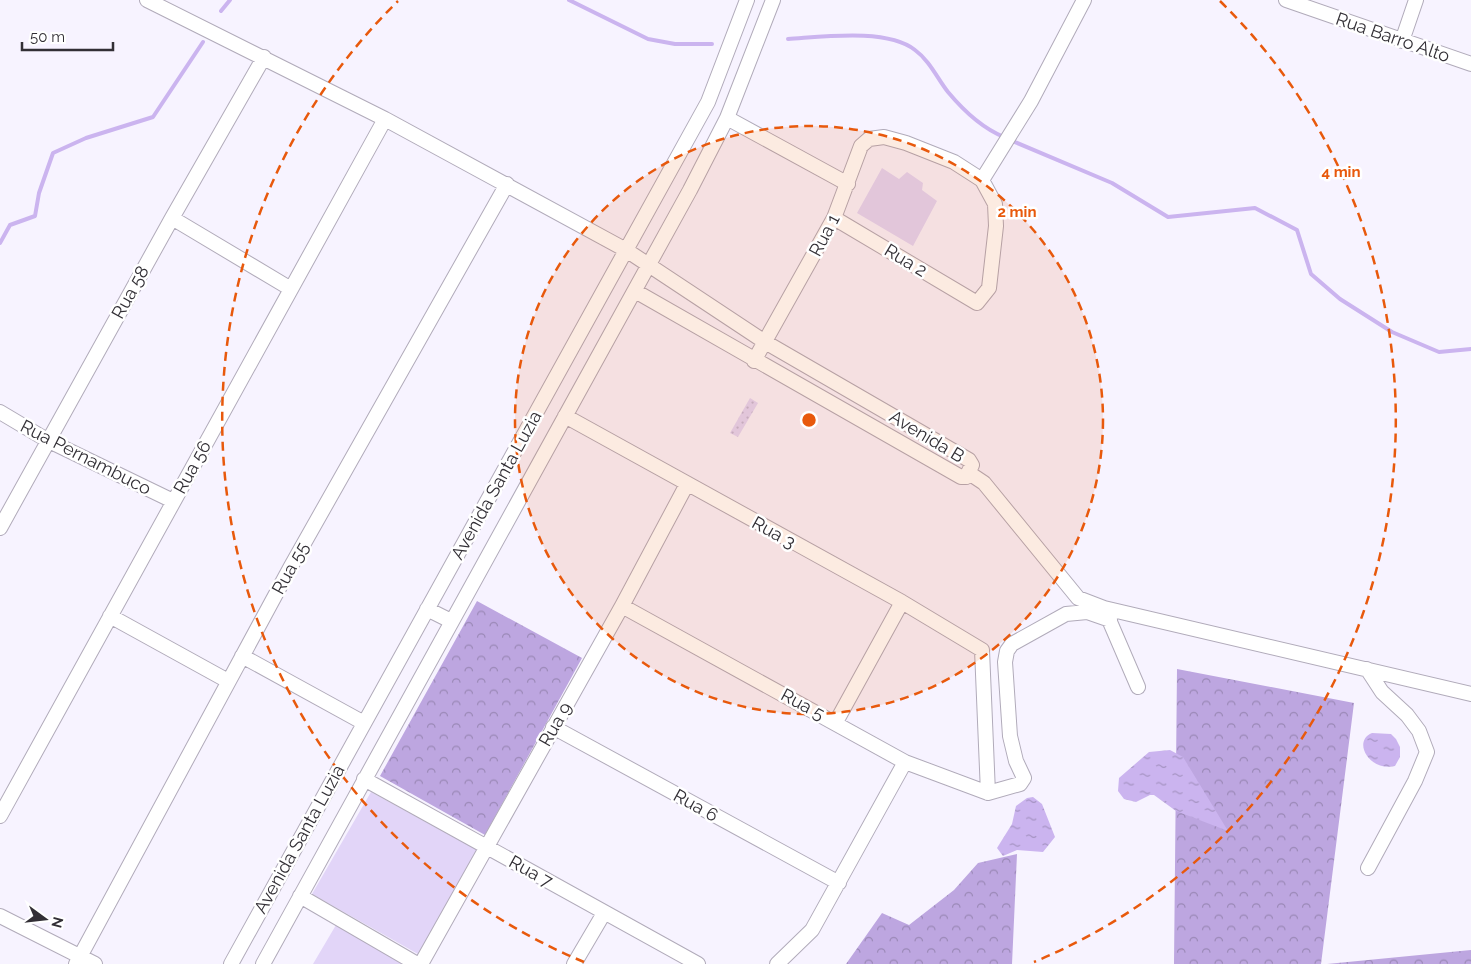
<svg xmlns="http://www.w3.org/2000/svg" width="1471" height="964" font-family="Raleway,sans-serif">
	<defs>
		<pattern id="forest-crowns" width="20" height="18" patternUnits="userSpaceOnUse" patternTransform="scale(1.25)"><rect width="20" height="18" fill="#bda6e0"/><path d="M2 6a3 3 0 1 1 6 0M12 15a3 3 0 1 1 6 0" fill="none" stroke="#9a88b6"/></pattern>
		<pattern id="garden-dots" width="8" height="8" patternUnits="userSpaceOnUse" patternTransform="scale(1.25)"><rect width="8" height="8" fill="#e2d5f8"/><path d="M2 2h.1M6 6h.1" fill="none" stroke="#c2b7d5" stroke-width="1.8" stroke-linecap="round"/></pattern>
		<pattern id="water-ripples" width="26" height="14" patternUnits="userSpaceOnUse" patternTransform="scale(1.25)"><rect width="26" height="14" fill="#cbb4ef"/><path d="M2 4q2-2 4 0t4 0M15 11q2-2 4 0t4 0" fill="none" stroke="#a593c2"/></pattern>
	</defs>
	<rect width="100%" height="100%" fill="#f7f3ff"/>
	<path fill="#e2d5f8" d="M882,168L899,179L907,172L923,183L922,190L937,201L913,246L857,213Z
		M371,792L477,850L418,954L312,894Z
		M336,925L403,963V964H313Z"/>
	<path fill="url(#forest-crowns)" d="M477,601L582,658L485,835L380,776Z
		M1177,669L1354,703L1321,964H1174Z
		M1017,854L1012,964H846L882,913L909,925L954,890L978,863Z
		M1471,950V964H1327Z"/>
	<path fill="url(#garden-dots)" d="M750,398L758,403L738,437L730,433Z"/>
	<path fill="url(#water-ripples)" d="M1372,733L1391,734L1396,739L1400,747V757L1395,766C1369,772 1352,741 1372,733Z
		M1170,750L1183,757L1228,831L1176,811L1154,795H1150L1136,802L1124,799L1118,791L1119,778L1149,752Z
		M1033,797L1042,804L1055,837L1043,852L1017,850L1003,856L997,848L1012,824L1016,806L1027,798Z"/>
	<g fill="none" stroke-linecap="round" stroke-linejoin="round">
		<path stroke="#cbb4ef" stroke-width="4" d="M569,0L648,39L675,44H712
			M221,11L230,0
			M788,39C822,37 887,28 915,50C930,61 937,78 948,92C963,110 982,128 1004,137
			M1010,140L1112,183L1168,217L1255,208L1297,230L1311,274L1340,299L1392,332L1439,352L1471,349
			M0,243L10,225L35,216L39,193L53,153L86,138L153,117L203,42"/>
		<defs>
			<path id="minor" d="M147,0L385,119L626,250L765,342L969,460L972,465L966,477H961L635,291
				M1286,0L1471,64
				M1402,41L1416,0
				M727,118L848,184
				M982,180L1031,101L1084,0
				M172,218L291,289
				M754,361L834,218L861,146L869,139L884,137L906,143L954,162L982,180L995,204L996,226L989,288L977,303L834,218
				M0,412L47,440L173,501
				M565,416L902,602L982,650L988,793
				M969,473L984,483L1078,598L1104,608L1138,687
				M0,528L172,218L264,57
				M622,606L905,762L988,793
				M1104,608L1471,694
				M427,609L451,621
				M110,616L228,681
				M242,656L364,723
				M1367,669L1382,692L1407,715L1419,731L1427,752L1415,781L1368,868
				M836,722L902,602
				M553,727L839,883
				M364,779L698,964
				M988,793L1020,784L1024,778L1016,761L1010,736L1005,662L1007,651L1012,644L1066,614L1087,612L1110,620
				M0,816L385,119
				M300,896L417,964
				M0,916L95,964
				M76,964L290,568L507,184
				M231,964L708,102L747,0
				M263,964L690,190L727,118L773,0
				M421,964L622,606L687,484
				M574,964L604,913
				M777,964L812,930L905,762"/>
		</defs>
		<use href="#minor" stroke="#b1abba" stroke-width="16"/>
		<use href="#minor" stroke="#fff" stroke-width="14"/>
	</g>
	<circle cx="809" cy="420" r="294" fill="#e8590c" fill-opacity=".12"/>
	<g fill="none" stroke="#e8590c" stroke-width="2.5" stroke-dasharray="9 6">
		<circle cx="809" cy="420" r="294"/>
		<path d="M584 962A587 587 0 0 1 398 1M1220 1A587 587 0 0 1 1034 962"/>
	</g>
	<g text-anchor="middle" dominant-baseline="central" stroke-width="5" stroke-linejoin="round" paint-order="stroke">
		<g font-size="18" fill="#322f35" stroke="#fff">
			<text transform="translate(1393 37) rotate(19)">Rua Barro Alto</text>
			<text transform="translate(824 235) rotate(-62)">Rua 1</text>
			<text transform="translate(906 260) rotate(31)">Rua 2</text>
			<text transform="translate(130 292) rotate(-61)">Rua 58</text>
			<text transform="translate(927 436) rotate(31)">Avenida B</text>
			<text transform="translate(86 457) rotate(27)">Rua Pernambuco</text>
			<text transform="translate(192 467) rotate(-61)">Rua 56</text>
			<text transform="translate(496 485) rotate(-61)">Avenida Santa Luzia</text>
			<text transform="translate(774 532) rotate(29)">Rua 3</text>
			<text transform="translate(290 568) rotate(-61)">Rua 55</text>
			<text transform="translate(803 704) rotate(28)">Rua 5</text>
			<text transform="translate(555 724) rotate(-60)">Rua 9</text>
			<text transform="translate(696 805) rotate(29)">Rua 6</text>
			<text transform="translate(299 839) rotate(-61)">Avenida Santa Luzia</text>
			<text transform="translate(531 871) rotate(29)">Rua 7</text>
		</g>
	</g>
	<circle cx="809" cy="420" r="8" fill="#e8590c" stroke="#fff" stroke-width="2.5"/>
	<g font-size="15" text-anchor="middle" font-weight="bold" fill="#e8590c" stroke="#fff" stroke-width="5" stroke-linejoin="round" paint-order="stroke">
		<text x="1341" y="177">4 min</text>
		<text x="1017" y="217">2 min</text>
	</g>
	<g transform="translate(45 919) rotate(105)" stroke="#ffffff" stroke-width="4" paint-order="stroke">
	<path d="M0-4L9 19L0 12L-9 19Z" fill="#322f35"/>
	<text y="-8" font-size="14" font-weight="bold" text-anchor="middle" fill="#322f35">N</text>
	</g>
	<path d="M22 42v8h91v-8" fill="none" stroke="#322f35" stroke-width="2.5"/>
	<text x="30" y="42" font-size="15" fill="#322f35" stroke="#ffffff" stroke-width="4" paint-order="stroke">50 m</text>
</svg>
